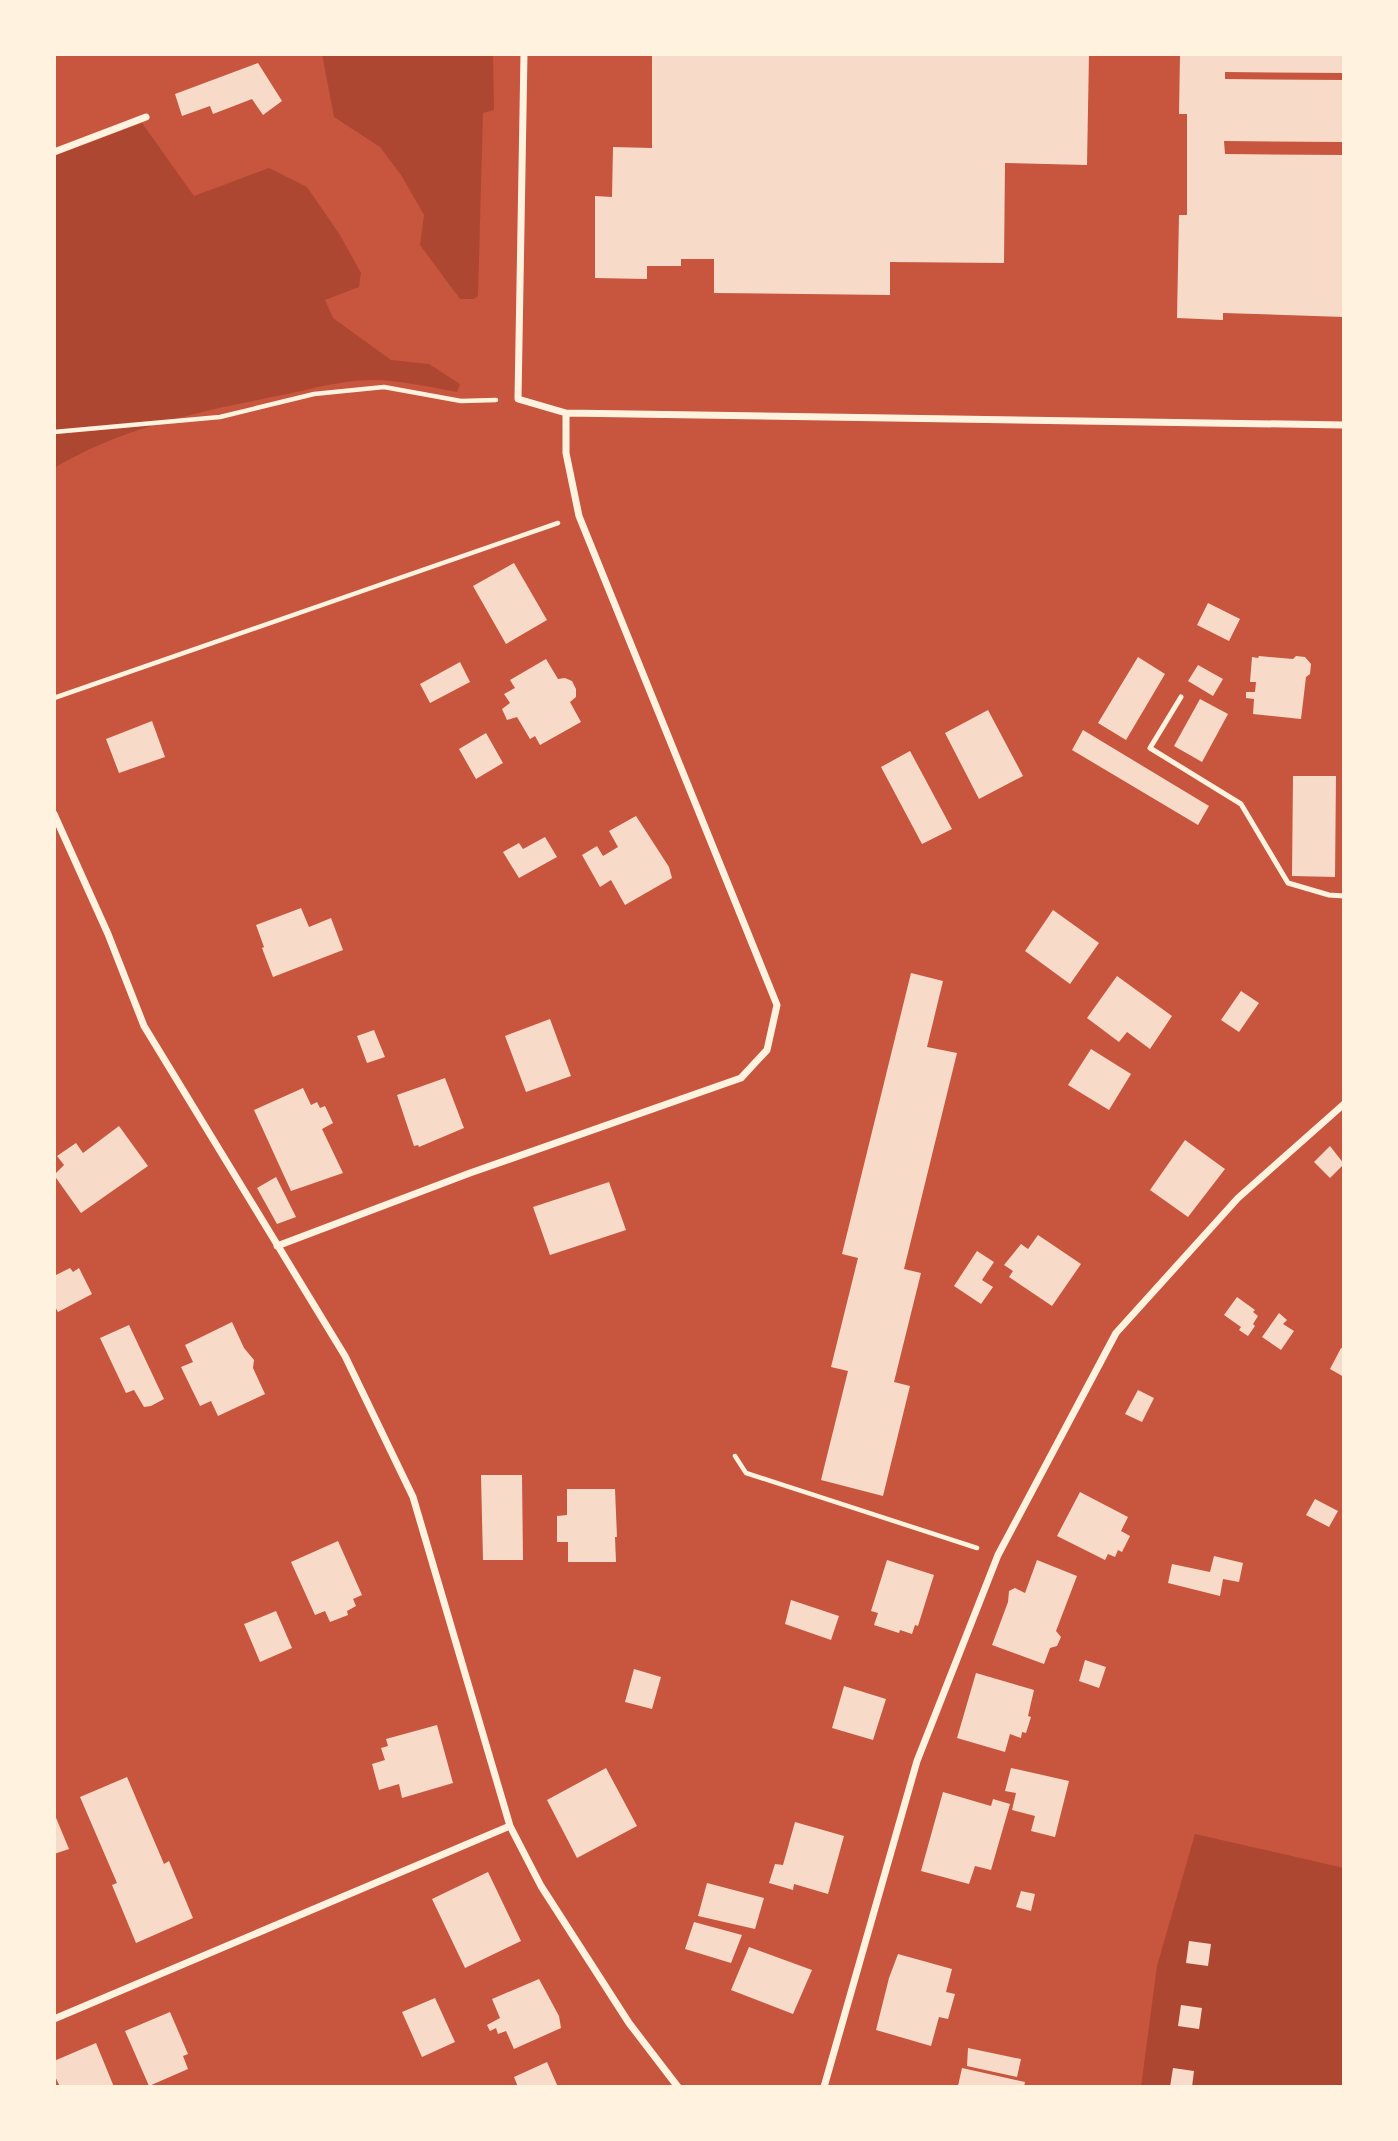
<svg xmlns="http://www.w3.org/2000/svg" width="1398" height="2141" font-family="'Source Serif 4',serif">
	<rect width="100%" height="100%" fill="#c8553d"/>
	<path fill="#ae4732" d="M322,54H493L494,110L483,113L478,296L474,299H460L420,245L424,215L401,175L380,147L334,117Z
		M142,123L194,196L269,168L307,187L340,235L361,273L359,287L325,300L333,318L391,360L429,364L460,384L457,392C429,387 400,380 372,380C342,380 312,389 282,395C203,411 125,426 54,468V156Z
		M1195,1834L1344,1868V2087H1141L1157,1966Z"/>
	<path fill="#f7dbc8" d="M652,54H1089L1087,165L1005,163L1004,263L890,262V295L714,293V259H681V266H647V279L595,278V196L612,197L613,147L652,148Z
		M1180,54H1344V73L1225,72V79L1344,80V142L1224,141L1225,154L1344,155V317L1223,313V320L1177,318L1179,215H1187V114H1179Z
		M258,63L282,101L263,115L252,99L213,114L210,106L182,116L175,94Z
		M514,563L547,620L506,644L473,586Z
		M1208,603L1240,619L1229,641L1197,625Z
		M1259,656L1293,659L1296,656L1305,657L1311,664L1310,674L1306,677L1301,719L1253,714L1254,699L1246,698V692H1255L1256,682H1250L1252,657L1258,658Z
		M1138,657L1165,674L1126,740L1098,723Z
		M546,659L558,679L565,678L572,681L576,689V697L570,702L581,722L540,745L535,736L530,739L517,717L507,720L502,709L510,703L504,694L515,688L510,680Z
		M460,662L470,682L430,703L420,684Z
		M1198,665L1223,679L1213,696L1188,681Z
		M1200,699L1228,714L1202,762L1174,746Z
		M988,710L1023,776L979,799L945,733Z
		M152,721L165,757L119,773L106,739Z
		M1083,730L1209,806L1198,825L1072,750Z
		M486,733L503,763L476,779L459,749Z
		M910,751L952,829L922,844L881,767Z
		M1293,776H1336L1335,877L1292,876Z
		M636,816L669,867L672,878L625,905L611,880L600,887L582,855L597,846L603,856L618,847L609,831Z
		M545,837L557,857L519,878L503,852L519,843L523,849Z
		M301,908L309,927L331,918L343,950L273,977L262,948L264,947L256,925Z
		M1053,910L1099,943L1070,984L1025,951Z
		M911,973L943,981L927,1047L957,1053L904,1269L921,1273L894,1382L910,1386L883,1496L821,1480L848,1371L831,1367L858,1258L842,1254Z
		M1117,976L1172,1016L1150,1049L1127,1032L1119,1042L1087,1018Z
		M1241,991L1259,1003L1239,1032L1221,1020Z
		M550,1019L571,1076L526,1092L505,1036Z
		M374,1030L385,1057L367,1063L357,1036Z
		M1091,1049L1131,1074L1109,1110L1068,1085Z
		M445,1078L464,1128L419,1147L418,1145L414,1146L397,1095Z
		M303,1088L311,1105L317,1102L320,1108L325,1106L333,1123L322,1129L343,1173L291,1191L254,1110Z
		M119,1126L148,1166L81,1213L54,1175L64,1165L57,1156L76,1143L83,1153Z
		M1185,1140L1225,1169L1188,1217L1150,1190Z
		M1330,1146L1344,1164L1330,1178L1314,1162Z
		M276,1177L296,1217L277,1224L257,1188Z
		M609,1182L626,1230L550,1255L533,1207Z
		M1038,1235L1081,1264L1052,1306L1009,1277L1013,1271L1004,1265L1021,1244L1028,1249Z
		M977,1251L994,1262L982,1280L993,1287L981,1304L954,1286Z
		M70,1268L73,1272L79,1268L92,1294L58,1312L54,1305V1276Z
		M1237,1297L1255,1310L1253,1312L1258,1316L1253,1324L1255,1326L1248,1336L1239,1330L1241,1327L1224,1315Z
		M1279,1313L1287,1320L1283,1324L1294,1331L1281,1350L1262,1337Z
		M232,1322L244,1348L254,1360L253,1368L265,1394L218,1416L211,1401L200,1406L181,1367L193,1362L185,1345Z
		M129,1325L164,1399L151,1406L144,1407L134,1390L126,1393L100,1338Z
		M1341,1348L1344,1349V1377L1330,1369Z
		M1138,1390L1154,1398L1142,1422L1125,1414Z
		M481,1475H522L523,1560H483Z
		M567,1489H615L617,1537H615L616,1562H568V1542H557V1516L567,1515Z
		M1080,1492L1128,1517L1121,1531L1130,1536L1122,1552L1118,1550L1115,1557L1108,1554L1105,1560L1057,1536Z
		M1315,1499L1338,1511L1329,1527L1306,1515Z
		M338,1541L362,1595L353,1599L356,1606L347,1611L348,1615L330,1622L325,1611L315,1615L291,1562Z
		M1214,1556L1243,1563L1239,1582L1223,1579L1220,1596L1168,1583L1172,1564L1210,1572Z
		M887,1560L934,1575L918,1626L915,1625L912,1634L900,1630L899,1633L874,1625L878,1613L871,1611Z
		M1037,1560L1077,1576L1056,1631L1061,1637L1057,1646L1050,1648L1044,1664L992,1645L1008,1602L1009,1591L1015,1588L1025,1593Z
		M791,1600L839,1616L831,1640L785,1624Z
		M276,1611L292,1648L260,1662L244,1624Z
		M1085,1660L1106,1667L1099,1688L1079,1681Z
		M634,1669L661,1677L652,1709L625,1702Z
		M976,1673L1034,1690L1028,1716L1031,1717L1026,1733L1022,1732L1021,1738L1010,1734L1005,1752L957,1738Z
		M844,1686L886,1699L873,1740L832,1728Z
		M437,1725L453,1783L402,1798L399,1784L379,1790L372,1764L385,1760L381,1748L388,1746L386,1739Z
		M606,1768L637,1826L577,1858L547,1800Z
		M1011,1768L1069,1781L1055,1837L1031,1831L1035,1816L1012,1810L1016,1793L1005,1791Z
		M127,1777L164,1864L169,1861L193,1918L136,1943L112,1885L117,1883L80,1797Z
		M943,1792L991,1806L993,1799L1010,1804L991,1870L975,1866L969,1884L921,1871Z
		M54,1813L69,1849L54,1854Z
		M795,1822L844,1836L828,1894L794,1884L793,1890L769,1883L775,1864L783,1865Z
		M488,1872L521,1941L465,1968L432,1899Z
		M707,1883L764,1898L755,1929L698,1916Z
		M1021,1891L1035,1894L1031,1911L1016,1907Z
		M694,1922L742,1935L731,1963L685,1949Z
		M1189,1941L1211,1944L1208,1966L1186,1963Z
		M749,1947L812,1970L793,2014L731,1990Z
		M898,1954L952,1969L946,1992L955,1994L948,2019L939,2017L931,2046L876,2030L889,1978Z
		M539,1979L559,2016L561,2028L514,2049L506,2031L498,2034L496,2028L490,2031L487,2025L500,2018L492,1999Z
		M435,1998L455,2042L422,2057L402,2012Z
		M1181,2005L1202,2008L1199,2029L1178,2026Z
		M170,2012L188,2054L183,2056L188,2069L149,2086L125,2031Z
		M96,2043L114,2087H60L54,2074V2061Z
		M968,2048L1021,2059L1017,2077L967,2066Z
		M547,2062L558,2087H518L514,2077Z
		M962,2068L1025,2082L1024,2087L958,2086Z
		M1173,2068L1194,2071L1192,2087H1170Z"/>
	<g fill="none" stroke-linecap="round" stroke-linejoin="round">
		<path stroke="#fff3e0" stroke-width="4.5" d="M54,432L220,417L314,394L384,387L461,401L496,400
			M54,698L558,523
			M735,1456L746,1473L977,1548"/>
		<path stroke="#fff3e0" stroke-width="5" d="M1181,697L1150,748L1241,804L1288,883L1329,895L1344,896"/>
		<path stroke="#fff3e0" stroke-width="7" d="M524,54L518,399L566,413L1344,425
			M54,152L146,117
			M54,814L108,934L144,1026L345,1356L413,1497L510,1826L541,1886L629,2023L678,2087
			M277,1246L470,1173L741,1078L767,1050L777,1005L579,516L566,453V413
			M54,2019L510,1826
			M824,2087L917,1761L998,1555L1116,1333L1238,1198L1344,1104"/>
	</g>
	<rect width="1398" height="2141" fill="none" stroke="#fff3e0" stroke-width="112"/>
</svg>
